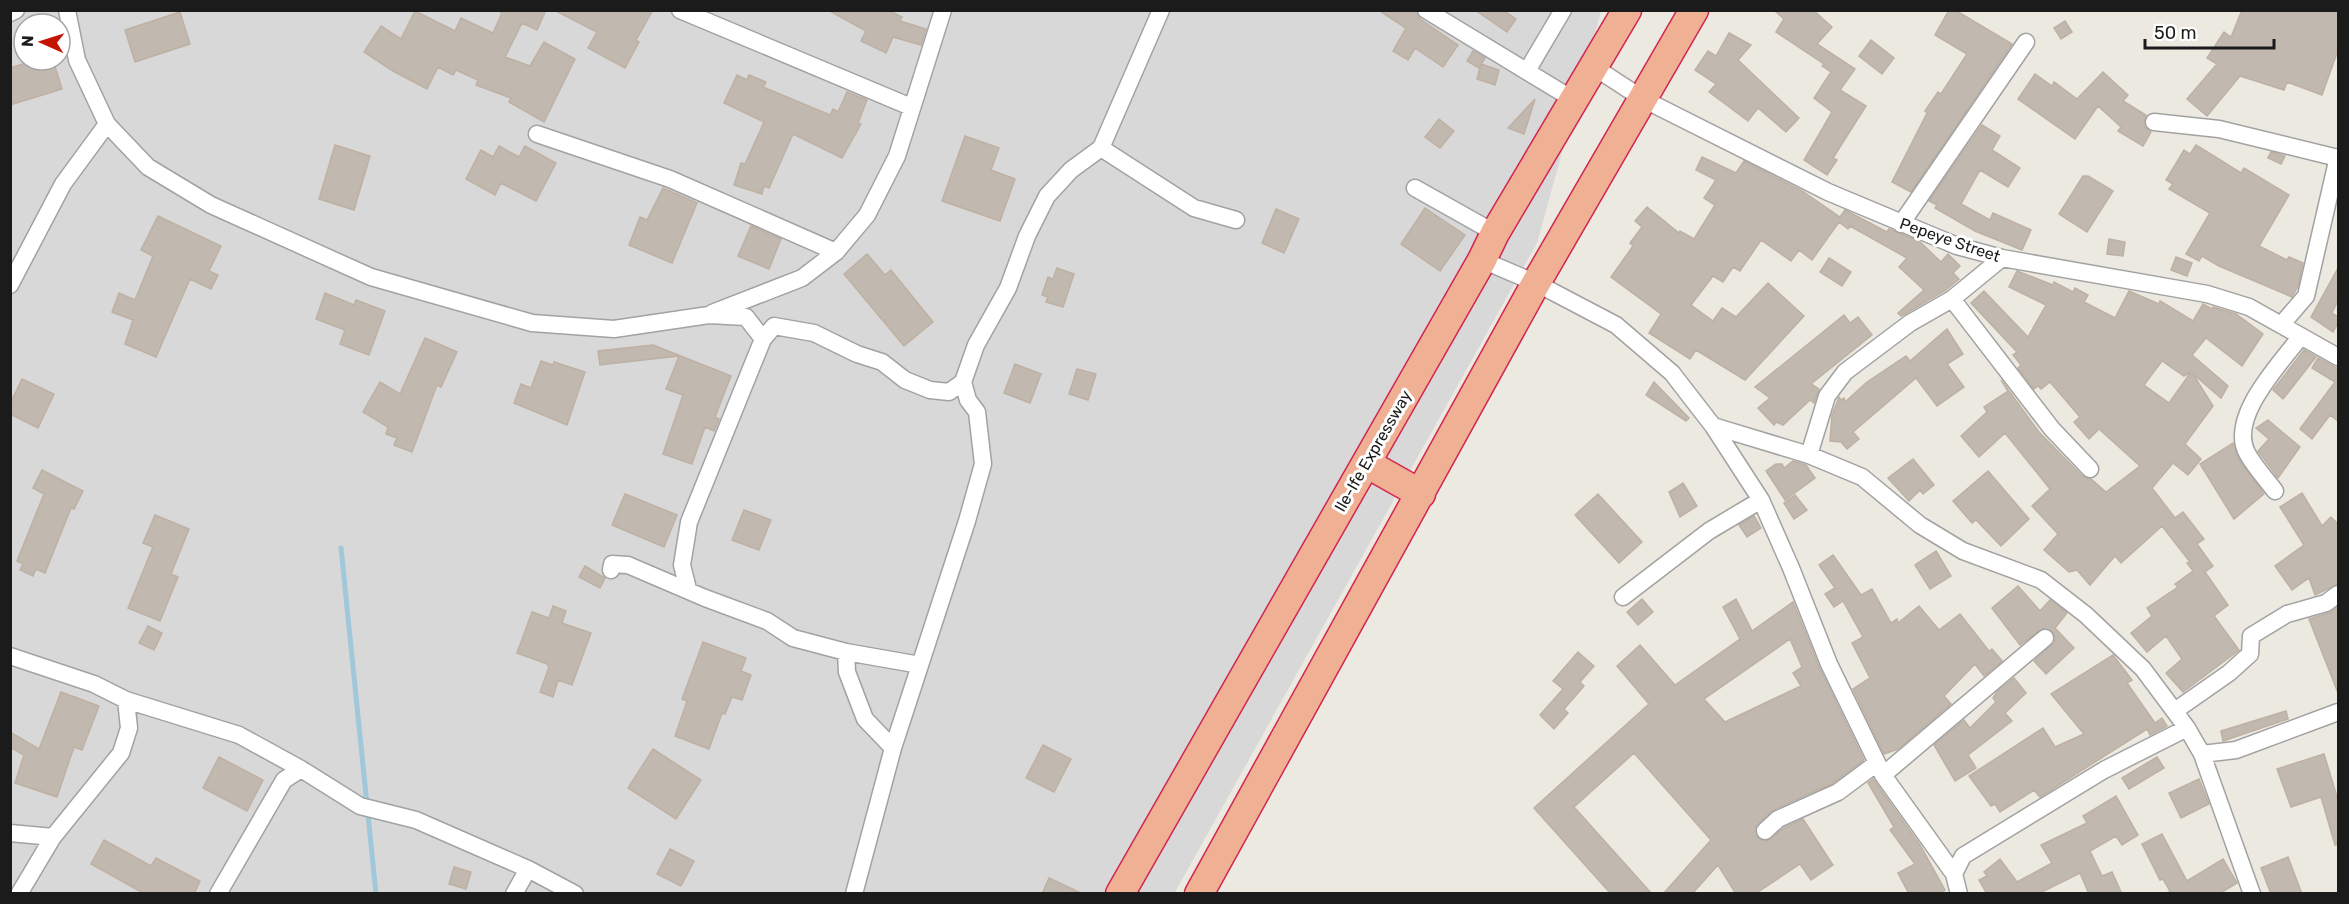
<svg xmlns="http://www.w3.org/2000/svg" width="2349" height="904" font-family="Rubik,sans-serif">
	<rect width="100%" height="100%" fill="#ece9e0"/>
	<path fill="#d9d8d8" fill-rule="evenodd" d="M10,11H1601L1537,243L1174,894L11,893ZM24,24H60V60H24Z"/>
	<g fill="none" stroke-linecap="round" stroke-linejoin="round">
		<path stroke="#a0c8da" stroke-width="5" d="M341,548L376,894"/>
	</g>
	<path fill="#c1b8b0" stroke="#beb1a3" stroke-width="1.5" fill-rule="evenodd" d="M497,10H546L537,30L522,23L505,57L530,66L544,42L575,59L544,122L509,102L511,98L476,85L478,80L456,70L453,75L438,67L427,89L393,71L364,52L381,26L401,39L415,11L455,31L461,18L493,33L502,13Z
		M554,10H653L636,40L639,42L625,68L588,48L597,32Z
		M828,10H888L902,17L900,21L926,29L921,45L893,37L886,53L861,41L866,31Z
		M1378,10H1416L1420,19L1458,45L1443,67L1415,48L1408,60L1393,51L1406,28Z
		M1475,10H1503L1516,19L1507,32Z
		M1774,10H1813L1832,27L1817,44L1855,69L1840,90L1866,106L1833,158L1837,160L1827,175L1804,160L1832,112L1814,98L1831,72L1822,66L1824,64L1776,32L1784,19Z
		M1949,10H1955L2012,44L1911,192L1892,182L1927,113L1925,111L1938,92L1941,94L1967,54L1935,35Z
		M2242,10H2338V50L2322,95L2287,82L2284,90L2240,76L2207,116L2187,99L2217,64L2207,58L2224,32L2231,37Z
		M180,12L190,44L135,62L125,30Z
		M2065,21L2072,32L2061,39L2054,28Z
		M1729,33L1751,45L1738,60L1799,118L1786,132L1758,108L1748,121L1709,92L1716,84L1695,70L1708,51L1716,56Z
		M1871,40L1894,58L1882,74L1859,56Z
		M1473,51L1485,58L1479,68L1467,61Z
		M35,60H53L62,89L10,105V68Z
		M1481,64L1499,70L1495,85L1477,79Z
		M2103,72L2128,95L2123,101L2146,115L2144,126L2151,132L2143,146L2118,131L2121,127L2098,106L2075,139L2018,99L2035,74L2052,86L2054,82L2077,99Z
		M737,75L747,80L749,75L766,82L763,87L830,115L833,109L838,112L847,92L867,100L858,123L861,124L842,158L793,134L769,188L764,186L762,194L734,185L741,163L745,164L764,122L724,103Z
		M1535,99L1524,134L1508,128Z
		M1439,119L1454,131L1440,148L1425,137Z
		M1982,125L2000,136L1992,150L2020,168L2008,187L1980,170L1961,204L1990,220L1993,213L2031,230L2022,250L1975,231L1935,208L1937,205L1929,201Z
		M965,136L999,148L991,170L1015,179L1000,221L942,201Z
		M335,145L370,156L354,210L319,199Z
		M2196,145L2241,173L2244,168L2289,195L2259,246L2287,260L2289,257L2303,263L2298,286L2292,297L2219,266L2202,256L2199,261L2186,254L2210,213L2169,189L2173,184L2166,180L2184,150L2190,154Z
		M499,146L519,157L525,146L556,163L536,201L501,183L495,195L466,179L481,150L493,157Z
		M2271,152L2285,156L2281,164L2268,158Z
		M1702,157L1736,173L1744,161L1802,191L1840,217L1845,210L1887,232L1889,229L1919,241L1941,262L1948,254L1960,266L1953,273L1959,279L1946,290L1901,316L1898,313L1924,290L1899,267L1907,258L1850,226L1848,229L1839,222L1812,260L1799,250L1791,261L1761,240L1740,271L1733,267L1723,282L1713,276L1691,305L1713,321L1722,308L1736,317L1768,283L1804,316L1745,380L1696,350L1690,359L1649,333L1661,314L1611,277L1633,246L1630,243L1642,227L1635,221L1647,207L1679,233L1680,231L1694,239L1715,205L1704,198L1716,180L1696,170Z
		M2083,176H2088L2113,191L2087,232L2059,214Z
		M663,188L697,203L672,263L629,245L640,217L647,220Z
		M1425,208L1465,235L1440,271L1401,244Z
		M1276,209L1299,219L1284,253L1262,243Z
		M158,216L221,246L209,271L218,275L211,289L190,279L156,357L125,344L133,320L112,312L119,293L135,300L153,256L141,250Z
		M751,226L781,239L769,269L738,256Z
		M2109,239L2125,242L2123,256L2107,254Z
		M867,254L885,275L891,270L933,322L904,346L844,274Z
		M2176,257L2192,263L2187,276L2171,270Z
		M1829,258L1851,272L1842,286L1820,272Z
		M1057,268L1074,274L1063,307L1046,302L1048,297L1042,295L1048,277L1053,279Z
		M2338,268V300L2332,313L2338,317V323L2333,332L2311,317Z
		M2017,271L2053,285L2054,282L2073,292L2075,288L2088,295L2084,302L2115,318L2129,291L2159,304L2160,301L2193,321L2203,304L2212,309L2213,307L2236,314L2263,334L2242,366L2206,338L2192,355L2228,386L2221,398L2193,374L2213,406L2185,444L2201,459L2188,475L2173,463L2152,488L2175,518L2183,512L2204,539L2197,544L2213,566L2205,572L2228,605L2214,616L2239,650L2183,692L2166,673L2182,659L2166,636L2147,652L2131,633L2152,616L2147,608L2178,587L2175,584L2193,571L2187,563L2190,562L2162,526L2121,563L2115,556L2090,585L2077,570L2069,572L2044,550L2058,534L2032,506L2050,489L2005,433L1979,457L1961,436L1987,412L1984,407L2008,391L2001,380L2039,432L2082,476L2091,479L2106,492L2140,466L2099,429L2089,439L2074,422L2080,417L2050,382L2041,389L2038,386L2034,389L2018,368L2021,365L2013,355L2017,352L1971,303L1984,291L2028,337L2046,305L2009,287ZM2162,361L2184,376L2191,372L2169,403L2144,385Z
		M325,293L354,305L356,300L385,311L369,355L340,344L345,330L316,319Z
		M1844,315L1850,323L1858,317L1872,335L1811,384L1819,389L1814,403L1810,400L1783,425L1776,422L1774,425L1758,408L1770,398L1755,387Z
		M1947,329L1963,354L1947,364L1964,387L1937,406L1916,378L1853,432L1859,439L1847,449L1841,442L1830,441L1832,415L1839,397L1841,400L1844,398L1845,402L1867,382L1906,356L1910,361Z
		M425,338L457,352L441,387L437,385L412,452L394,445L397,438L386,434L388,427L363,412L380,382L400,394Z
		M653,345L731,376L715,417L719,419L714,431L705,427L692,464L663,454L683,395L666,389L679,356L600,365L598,351Z
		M2304,350L2316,357L2283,399L2273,390Z
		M2318,358L2338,369V421L2330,415L2312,439L2300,429L2335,382L2312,368Z
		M541,361L553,365L554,362L585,372L567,425L514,403L521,384L531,388Z
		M1015,364L1041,374L1030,403L1004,393Z
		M1077,369L1096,374L1088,400L1069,394Z
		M22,379L54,394L38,428L10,414V404Z
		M1654,382L1689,418L1686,421L1646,395Z
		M2268,420L2300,447L2278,478L2258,451L2269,439L2256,428Z
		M2233,443L2241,463L2264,494L2234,519L2200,464Z
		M1913,459L1934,485L1923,494L1920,490L1909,501L1888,478Z
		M1793,461L1806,465L1815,478L1785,500L1766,471L1776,464H1782L1784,468Z
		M42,470L83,491L74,509L71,508L45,573L36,569L33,576L20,570L23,564L17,561L44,494L33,488Z
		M1988,471L2029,519L2001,546L1976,520L1972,523L1953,501Z
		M1683,483L1697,506L1680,517L1669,492Z
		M2302,493L2322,526L2331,517L2338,524V584L2315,595L2309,578L2292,590L2275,566L2304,545L2280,507Z
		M625,494L677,515L664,547L612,525Z
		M1598,494L1642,542L1619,563L1575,515Z
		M1795,495L1807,510L1794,519L1784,503Z
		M744,510L771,520L759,550L732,540Z
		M155,515L189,529L171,574L178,577L160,621L128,608L153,547L143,543Z
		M1754,516L1761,528L1747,537L1739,525Z
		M1936,551L1951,576L1930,589L1915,565Z
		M1833,555L1861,595L1872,589L1891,623L1897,619L1898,623L1919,606L1939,630L1960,614L1989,651L1992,649L2002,661L1984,676L1975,664L1944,696L1951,704L1898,749L1884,754L1853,689L1870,678L1852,643L1863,637L1843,601L1834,607L1825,594L1835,588L1819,565Z
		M585,566L605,578L600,588L579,577Z
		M2018,586L2040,611L2050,600L2067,613L2055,628L2074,648L2046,674L2034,661L2055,642L2053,632L2043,628L2020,645L1992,608Z
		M1642,599L1653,612L1638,625L1627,612Z
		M1736,599L1752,631L1793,602L1820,669L1864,760L1833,783L1773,810L1755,828L1758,838L1767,841L1784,828L1803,819L1833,865L1811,880L1800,864L1755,894H1736L1718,865L1692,894H1663L1711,840L1634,753L1574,807L1652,894H1611L1534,808L1649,704L1617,666L1640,645L1675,685L1740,639L1723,607ZM1790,639L1802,667L1793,673L1801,686L1725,722L1704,699Z
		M553,606L566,611L562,623L591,633L572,685L558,680L553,697L540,692L549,667L547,664L517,653L532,612L549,618Z
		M2338,607V693L2309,619L2329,613Z
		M148,626L162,633L154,650L139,643Z
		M703,642L746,658L741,671L751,675L742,700L732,697L725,714L722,713L709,749L675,736L687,701L682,699Z
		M1578,652L1594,666L1580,682L1584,686L1564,709L1568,713L1554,729L1540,715L1563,689L1553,681Z
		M2113,655L2132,680L2127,683L2155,723L2162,718L2167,726L2150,735L2147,729L2040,797L2034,790L2000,812L1995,804L1991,806L1969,776L2043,728L2055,747L2084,734L2051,694Z
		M2014,678L2026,693L2005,713L2012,721L1968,755L1976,768L1955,781L1934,745L1964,720L1970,728L1996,702L1993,698L1997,692Z
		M61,692L99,706L82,750L74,747L57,797L15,783L24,755L10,747V732L39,749Z
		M2286,711L2288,719L2223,741L2221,731Z
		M1043,745L1071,759L1054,792L1026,778Z
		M653,749L701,780L676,819L628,788Z
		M2324,754L2338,800V844L2335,845L2321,797L2291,807L2277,769Z
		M219,757L263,780L247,811L203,788Z
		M2157,757L2164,768L2129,789L2122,778Z
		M1873,779L1920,845L1945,890L1939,894H1909L1898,873L1915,864L1890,830L1894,827L1868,783Z
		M2199,779L2209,804L2181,818L2169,793Z
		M2116,796L2138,835L2122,845L2116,836L2090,851L2102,876L2112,872L2122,894H2089L2080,873L2038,894H1987L1979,880L1987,876L1984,872L2000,859L2017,882L2052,863L2041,845L2087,823L2083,816Z
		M2162,834L2187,881L2223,859L2237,883L2219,894H2166L2170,891L2163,879L2160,880L2142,844Z
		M104,840L151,866L156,858L200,881L194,894H145L91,864Z
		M670,849L694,861L681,886L657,874Z
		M2288,857L2302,894H2271L2261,868Z
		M454,867L471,872L466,889L449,884Z
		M1049,878L1083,894H1042Z"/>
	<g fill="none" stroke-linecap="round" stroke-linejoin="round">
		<defs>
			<path id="minor" d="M67,10L77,60L107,124L148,167L211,205L371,277L532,323L614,329L709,315L746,317L763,339
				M680,10L911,107
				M1426,10L1574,100
				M10,13L16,10
				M1594,67L1643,99L1828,192L1957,246L2002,258L2207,294L2249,307L2338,357
				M1527,71L1563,10
				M2154,122L2219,129L2338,158
				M537,134L670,179L836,252
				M1101,148L1194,208L1236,220
				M1415,188L1495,233
				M1901,224L2026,42
				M1482,260L1536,283L1616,325L1672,373L1713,426L1809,455L1862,477L1920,525L1963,551L2041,580L2086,615L2143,669L2187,728L2202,754L2252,894
				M10,285L63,184L107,124
				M1952,299L2052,429L2090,469
				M712,313L802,278L836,252L867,215L897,156L943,10
				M2281,325L2306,296L2338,157
				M1713,426L1761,500L1791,568L1829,664L1883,775L1954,874
				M1809,455L1827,396L1845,372L1910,323L1952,299L2002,258
				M2275,491C2266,479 2254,466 2247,453C2228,417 2280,364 2301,336
				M611,570L612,564L628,565L705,598L767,621L793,638L846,652
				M688,589L682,565L689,522L752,366L763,339L774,326L814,333L857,354L882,362L905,380L930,390L949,392L963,382
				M1623,597L1709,531L1761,500
				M10,656L94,684L126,700L239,735L301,769L360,806L416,820L528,869L575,894
				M2176,710L2229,673L2250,654L2251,636L2287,614L2326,603L2338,594
				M893,748L865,719L847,672L846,652L920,665
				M2202,754L2236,750L2338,712
				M1883,775L2045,638
				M1765,831L1778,819L1838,792L1877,763
				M10,833L53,837
				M19,894L53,837L121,753L129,728L126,700
				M218,894L284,780L301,769
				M514,894L528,869
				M854,894L893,748L967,521L983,464L977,412L968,400L963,382L976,345L1008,288L1027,236L1047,196L1071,170L1101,148L1161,10
				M1959,894L1954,874L1963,856L2104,770L2187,728"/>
			<path id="trunk" d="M1366,463L1421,494
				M1120,894L1482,260L1495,233L1627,10
				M1199,894L1536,283L1694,10"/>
		</defs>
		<use href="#minor" stroke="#a2a2a2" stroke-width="19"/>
		<use href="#trunk" stroke="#d22551" stroke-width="31"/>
		<use href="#minor" stroke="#fff" stroke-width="16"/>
		<use href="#trunk" stroke="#efb094" stroke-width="28"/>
	</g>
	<g text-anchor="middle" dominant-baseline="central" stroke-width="6" stroke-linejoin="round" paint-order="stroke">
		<g font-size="16" fill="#1b1b1b" stroke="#fff">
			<text transform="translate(1950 240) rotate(19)">Pepeye Street</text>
			<text transform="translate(1373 451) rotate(-60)">Ile-Ife Expressway</text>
		</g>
	</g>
	<rect width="2349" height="904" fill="none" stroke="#1b1b1b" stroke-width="24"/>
	<g transform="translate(42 42) rotate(273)"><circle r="28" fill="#ffffff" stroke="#a4a4a4" stroke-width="1.5"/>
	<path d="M0-4.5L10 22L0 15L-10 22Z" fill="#c31403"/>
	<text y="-9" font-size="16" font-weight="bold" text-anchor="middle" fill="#1b1b1b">N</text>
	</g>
	<path d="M2145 39v9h129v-9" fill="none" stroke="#1b1b1b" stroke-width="3"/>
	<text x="2154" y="39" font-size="18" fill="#1b1b1b" stroke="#ffffff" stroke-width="4.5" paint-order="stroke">50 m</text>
</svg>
